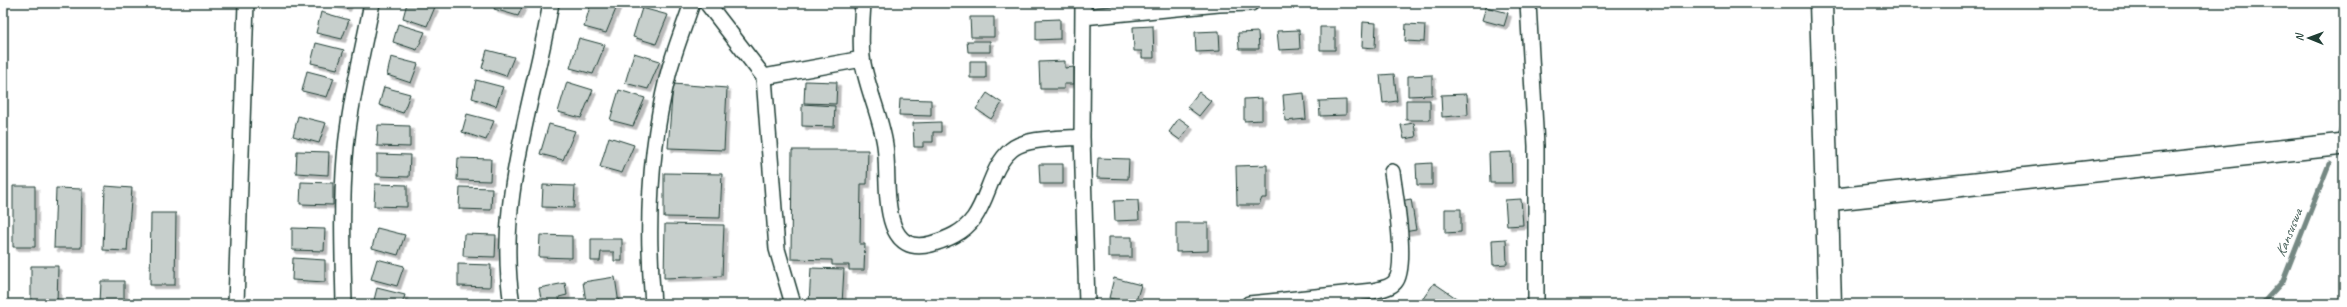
<svg xmlns="http://www.w3.org/2000/svg" width="2347" height="307" font-family="Caveat,sans-serif">
	<defs>
		<filter id="shadow"><feDropShadow dx="3.5" dy="3.5" stdDeviation="0" flood-color="#0004"/></filter>
	</defs>
	<rect width="100%" height="100%" fill="#fff"/>
	<filter id="ink" filterUnits="userSpaceOnUse"><feTurbulence type="fractalNoise" baseFrequency=".025" numOctaves="2"/><feDisplacementMap in="SourceGraphic" scale="8" xChannelSelector="R" yChannelSelector="G"/><feConvolveMatrix kernelMatrix="1 2 1 2 8 2 1 2 1" color-interpolation-filters="sRGB"/></filter>
	<g filter="url(#ink)">
		<g fill="none" stroke-linecap="round" stroke-linejoin="round">
			<path stroke="#758883" stroke-width="5" d="M2339,136L2344,119
				M2262,304L2283,281L2329,164"/>
		</g>
		<path fill="#c7cfcc" stroke="#1f3d34" filter="url(#shadow)" d="M329,3H349L347,8Z
			M407,3H419L435,7L427,26L403,18Z
			M496,3H524L518,16L494,9Z
			M591,3L618,4L606,33L584,27Z
			M1486,7L1508,13L1504,26L1482,20Z
			M642,8L668,15L656,44L633,37Z
			M321,12L349,20L342,39L316,33Z
			M970,17H994V37H971Z
			M1060,19V39L1036,40V20Z
			M1363,22L1376,23L1375,48L1362,47Z
			M398,24L425,32L417,50L393,42Z
			M1406,24L1425,25L1424,42L1405,41Z
			M1153,26L1154,58H1142V51H1134L1133,27Z
			M1320,27H1335V50H1320Z
			M1299,30L1300,49L1279,50L1277,31Z
			M1219,31L1220,51L1196,52L1195,32Z
			M1258,32L1259,49H1239L1238,33Z
			M579,38L605,45L593,74L570,68Z
			M967,41H990V52H968Z
			M316,43L344,50L337,69L311,63Z
			M487,50L514,57L506,76L482,68Z
			M634,53L660,61L648,89L625,83Z
			M391,57L418,64L411,83L387,75Z
			M970,61H986V78H970Z
			M1065,61V68L1074,67V84H1064V89H1040L1039,62Z
			M307,71L334,78L327,97L302,91Z
			M1394,74L1397,101L1383,103L1380,75Z
			M1432,75V95L1408,96V76Z
			M476,80L503,87L496,106L472,98Z
			M805,81L837,82L836,104L804,103Z
			M567,82L593,90L581,118L558,112Z
			M673,84L727,88L724,150L668,148Z
			M384,87L410,94L403,113L379,105Z
			M619,90L645,98L633,126L610,120Z
			M1199,92L1211,101L1199,116L1187,107Z
			M987,93L1002,103L991,119L976,109Z
			M1304,93L1306,119L1285,121L1283,95Z
			M1467,94L1468,115L1442,117L1441,95Z
			M1262,98V120L1244,121V99Z
			M900,99L931,100V116L899,115Z
			M1346,100V115L1320,116L1319,101Z
			M1406,100H1430V120H1406Z
			M802,104L835,106L834,127L802,126Z
			M467,114L494,121L486,140L462,132Z
			M298,116L326,123L319,143L293,136Z
			M1179,118L1190,126L1180,140L1169,132Z
			M941,122V132H933V142H923V147H914L913,123Z
			M1414,123L1416,137L1404,139L1401,125Z
			M549,124L575,131L563,160L540,154Z
			M378,125L410,126V147L377,146Z
			M609,137L634,145L622,173L600,167Z
			M792,150H868L867,184H861L860,244H865L864,270H849V265H832V260L791,259Z
			M297,151L329,152L328,175L296,173Z
			M1511,152L1512,183H1490L1489,153Z
			M377,154L410,155L409,177L377,176Z
			M458,158L491,159L490,181L457,180Z
			M1098,158L1129,159L1128,179L1097,178Z
			M1432,163V185H1417L1416,164Z
			M1039,164H1063V184H1040Z
			M1267,165V198H1262L1259,205H1237L1236,166Z
			M664,173L722,174L720,218L664,217Z
			M301,182L333,183V205L300,204Z
			M375,184L407,185V207L374,206Z
			M543,185L575,186L574,208L542,207Z
			M13,186H35V247H13Z
			M105,186L132,188L127,251L103,250Z
			M460,187L492,188L491,210L459,209Z
			M56,188L82,189L81,248H54Z
			M1411,199L1416,230L1404,232L1400,201Z
			M1521,199L1523,225L1507,226L1505,200Z
			M1138,200L1139,220L1115,221L1114,201Z
			M1445,209H1461V232L1445,233Z
			M151,213H176L175,285H150Z
			M1176,223H1208V251L1176,252Z
			M665,224L724,225L722,276L664,278Z
			M292,228L325,229L324,251L292,250Z
			M377,228L405,235L398,255L372,248Z
			M464,234L496,235L495,257L463,256Z
			M540,235L572,236V258L539,257Z
			M1108,237H1132V257H1108Z
			M591,239H622V261H614V252H601L600,261H591Z
			M1506,239L1507,264L1493,265L1492,240Z
			M293,258L325,260V282L292,280Z
			M377,259L404,266L397,286L371,279Z
			M458,264L491,265L490,287L458,286Z
			M31,266H58L57,304H31Z
			M811,268L844,269L842,304H809Z
			M615,277L619,304H598V300L586,302L583,282Z
			M1114,278L1141,285L1135,304L1109,298Z
			M101,281H124V304H100Z
			M565,283L567,295L559,297L560,304H542L539,288Z
			M1434,283L1462,302L1461,304H1428L1422,300Z
			M377,288L405,295L402,304H373Z
			M1383,293L1385,304H1370L1368,296Z
			M1341,299H1357V304H1341Z
			M486,300L487,304H463Z"/>
		<g fill="none" stroke-linecap="round" stroke-linejoin="round">
			<defs>
				<path id="street" d="M707,3L764,77L777,249L793,304
					M863,3C862,21 860,39 862,57C865,84 881,116 885,145C890,176 877,259 931,244C948,239 963,233 974,218C989,197 991,167 1011,150C1025,137 1064,139 1082,137
					M1083,3L1082,137L1087,304
					M1528,3L1536,146V304
					M1083,17L1219,4L1251,3
					M764,77L862,59
					M236,304L246,3
					M344,304C343,256 341,207 345,158C349,106 362,55 372,3
					M512,304C495,202 534,102 551,3
					M653,304C646,226 649,151 668,75C674,51 684,27 692,3
					M1249,304L1373,291C1380,289 1390,288 1395,282C1408,267 1395,194 1392,172"/>
				<path id="secondary" d="M1827,200L2344,144"/>
				<path id="primary" d="M1821,3L1830,304"/>
			</defs>
			<use href="#street" stroke="#1f3d34" stroke-width="18"/>
			<use href="#secondary" stroke="#1f3d34" stroke-width="24"/>
			<use href="#primary" stroke="#1f3d34" stroke-width="25"/>
			<use href="#street" stroke="#fff" stroke-width="15"/>
			<use href="#secondary" stroke="#fff" stroke-width="21"/>
			<use href="#primary" stroke="#fff" stroke-width="22"/>
		</g>
	</g>
	<g text-anchor="middle" dominant-baseline="central" stroke-width="3.5" stroke-linejoin="round" paint-order="stroke">
		<g font-size="15" font-style="italic" fill="#4a625b" stroke="#fff">
			<text transform="translate(2289 233) rotate(-68)">Kansuswa</text>
		</g>
	</g>
	<rect width="2347" height="307" fill="none" stroke="#fff" stroke-width="16"/>
	<rect x="8" y="8" width="2331" height="291" fill="none" stroke="#1f3d34" stroke-width="1.5" filter="url(#ink)"/>
	<g transform="translate(2309 38) rotate(271)" stroke="#ffffff" stroke-width="3" paint-order="stroke">
	<path d="M0-3L7 15L0 10L-7 15Z" fill="#1f3d34"/>
	<text y="-6" font-size="11" font-weight="bold" text-anchor="middle" fill="#1f3d34">N</text>
	</g>
</svg>
